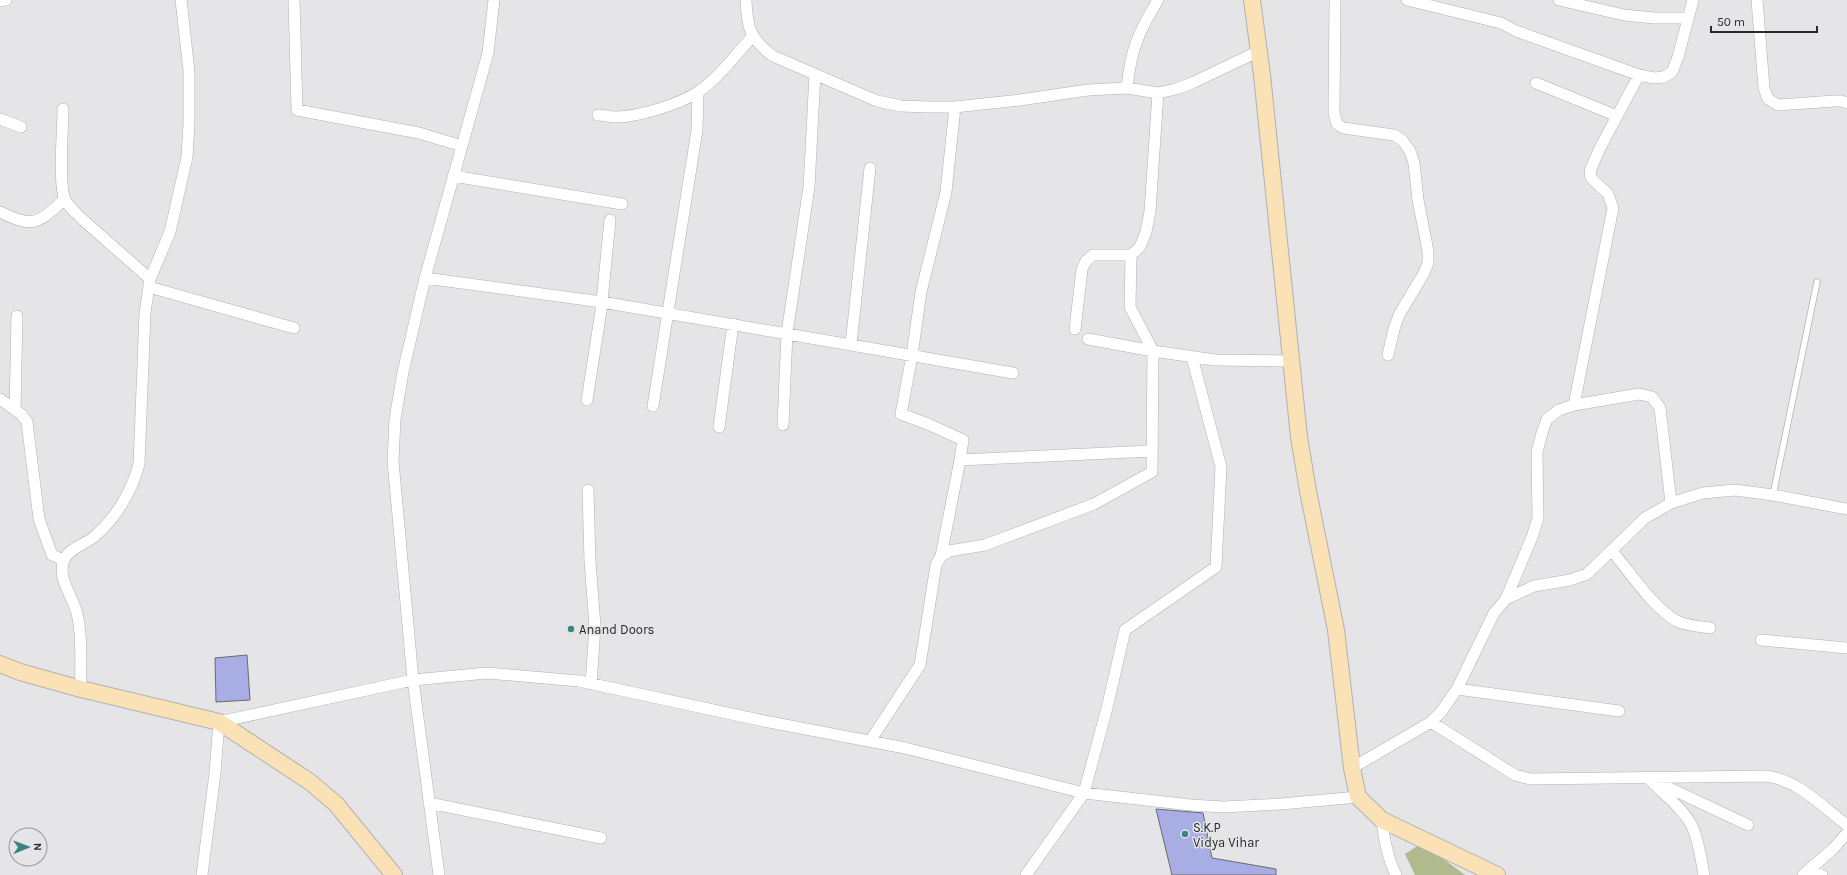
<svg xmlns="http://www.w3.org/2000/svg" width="1847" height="875" font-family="Karla,sans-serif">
	<rect width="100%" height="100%" fill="#e5e5e7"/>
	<path fill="#b1ba8e" d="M1422,843L1465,875H1415L1405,854Z"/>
	<path fill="#a8ade3" stroke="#6a6a6b" d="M247,655L250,700L216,702L215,658Z
		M1156,809L1203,813L1212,858L1276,869V875H1172Z"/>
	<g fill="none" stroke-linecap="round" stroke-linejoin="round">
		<defs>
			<path id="service" d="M1773,495L1817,282"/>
			<path id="minor" d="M294,0L297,110L419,133L462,146
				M746,0C747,28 750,39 773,56L877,101L901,106L928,107H955L1020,100L1088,90L1127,88L1158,93L1176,89L1192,83L1259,51
				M1335,0L1334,113L1337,124L1343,128L1394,135L1402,140L1410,151L1414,163L1418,200L1428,251V263L1424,273L1399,315L1394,329L1388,355
				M1407,0L1501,23L1516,31L1639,75L1654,78L1664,77L1672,72L1678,57L1693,0
				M1559,0L1624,15L1654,18H1688
				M1757,0L1764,88L1768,99L1778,105L1834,101H1841L1847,103
				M0,1L6,0
				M1536,83L1617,116
				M1127,88C1131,49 1138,33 1158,0
				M63,109C63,129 58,184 65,200C69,207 76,213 82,219L150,279
				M598,115C604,115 610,117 616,117C638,117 680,104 698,92C719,78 735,55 752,37
				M0,119L21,127
				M453,176L622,204
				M0,212C35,229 38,223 65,199
				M425,278L602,302L1013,373
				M149,287L294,328
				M1075,329L1082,269L1086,261L1093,255H1131L1140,247L1146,232L1150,211L1158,93
				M1088,339L1153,351L1215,360L1291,361
				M851,344L870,168
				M0,399L21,414L27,422L39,519L52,555L64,560
				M587,400L601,311L610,220
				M1574,405L1613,208L1608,194L1591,178L1590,171L1600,148L1639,75
				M653,406L697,130L698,92
				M15,410L17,316
				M783,425L787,333L809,187L815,74
				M719,427L733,324
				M960,460L1152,451
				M588,490L590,561L595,626L591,684
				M1612,551C1629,571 1654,609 1677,621C1686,626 1699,626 1710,628
				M941,556L960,460L963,440L928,424L901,414L912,355L921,292L946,192L955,107
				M1506,599L1532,537L1538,518L1537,452L1542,433L1547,419L1559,410L1574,405L1639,394L1652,397L1660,408L1671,503
				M1761,640L1847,648
				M81,689C80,665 83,633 76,610C71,595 57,576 64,560C69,548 86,544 95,536C116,518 132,491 139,464L145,313L150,279L170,232L187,157L189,124V71L181,0
				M1457,689L1619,711
				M1431,722L1515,775L1530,779L1767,776C1799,781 1822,806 1847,825
				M870,741L920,665L936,565L941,556L949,551L985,545L1094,504L1152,472L1153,351L1130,307L1131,255
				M1352,768L1431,722L1441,712L1457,689L1494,613L1506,599L1534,586L1570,580L1587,574L1645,518L1671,503L1703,493L1735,490L1773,495L1847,509
				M429,803L601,838
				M1382,820C1384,840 1387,857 1396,875
				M1808,871L1822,875
				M202,875L215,773L219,722L413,680L487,673L579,681L764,721L905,748L1084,793L1191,805L1223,807L1281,804L1358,797
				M439,875L413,680L393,461L395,419L403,372L425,278L488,53L494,0
				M1026,875L1084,793L1107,708L1125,630L1216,567L1221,467L1192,357
				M1704,875C1701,859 1699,841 1692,826C1683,808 1662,793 1648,778L1748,825
				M1803,875L1833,849L1847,833"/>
			<path id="secondary" d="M1252,0L1262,75L1299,437L1308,491L1336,630L1352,768L1358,797L1382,820L1497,875
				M0,664L20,672L81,689L219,722L310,782L336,804L394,875"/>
		</defs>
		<use href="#service" stroke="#b1b1b3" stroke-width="7"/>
		<use href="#minor" stroke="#b1b1b3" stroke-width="12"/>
		<use href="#secondary" stroke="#b1b1b3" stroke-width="18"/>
		<use href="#service" stroke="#fff" stroke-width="5.5"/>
		<use href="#minor" stroke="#fff" stroke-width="11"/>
		<use href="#secondary" stroke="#fae2b6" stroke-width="16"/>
	</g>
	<g fill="#3b8484" stroke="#e5e5e7" stroke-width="1.5">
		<circle cx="571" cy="629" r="4"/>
		<circle cx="1185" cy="834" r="4"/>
	</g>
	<g text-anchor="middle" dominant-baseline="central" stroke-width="3" stroke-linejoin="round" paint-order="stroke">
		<g font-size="13" fill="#292a2a" stroke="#e5e5e7" text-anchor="start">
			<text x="579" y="629">Anand Doors</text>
			<text x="1193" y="827">S.K.P<tspan x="1193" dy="15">Vidya Vihar</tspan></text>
		</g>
	</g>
	<g transform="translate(28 847) rotate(89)"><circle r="19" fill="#e5e5e7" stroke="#9a9a9b"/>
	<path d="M0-3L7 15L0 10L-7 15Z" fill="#3b8484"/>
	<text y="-6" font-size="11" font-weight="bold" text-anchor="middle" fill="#292a2a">N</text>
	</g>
	<path d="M1711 26v6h106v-6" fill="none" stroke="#292a2a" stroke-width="2"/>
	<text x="1717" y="26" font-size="12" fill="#292a2a" stroke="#e5e5e7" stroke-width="3" paint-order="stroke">50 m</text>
</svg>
